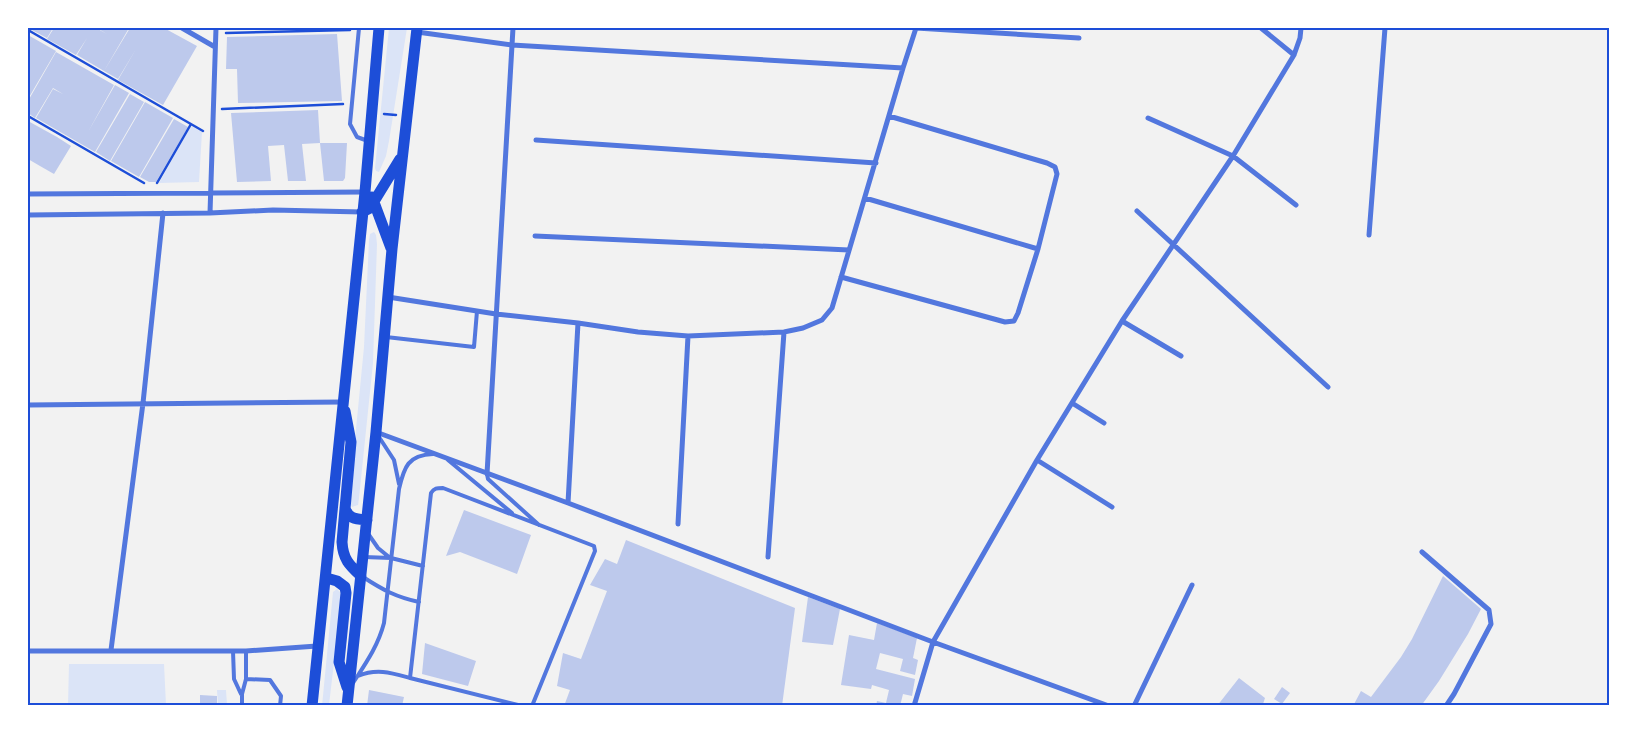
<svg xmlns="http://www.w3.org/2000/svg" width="1637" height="733" font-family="Bitter,serif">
	<rect width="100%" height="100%" fill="#f2f2f2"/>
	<path fill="#dbe4f7" d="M389,28H407L389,141L386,156L379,172L376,171L375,168Z
		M191,126L202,132L199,182L159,183Z
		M374,232L376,235L377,244L373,363L359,498L358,505L352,507L349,501L364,347L369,240L370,234Z
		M337,589L342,594L329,705L322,706L333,592Z
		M69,664H164L166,705H68Z
		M217,690H226L227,705H218Z"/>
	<path fill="#bdc9ec" d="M28,28H53L47,38Z
		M54,28H96L107,34L97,28H129L104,71L77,55L87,38L76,55L47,39Z
		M130,28H164L197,46L163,105L118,80L136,49L118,79L104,71Z
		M227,28H267V29L227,30Z
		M337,34L342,101L238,103L237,69H226L227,37Z
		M28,35L56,51L28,99Z
		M56,52L114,85L88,132L115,85L129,93L95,152L36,118L53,89L63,94L53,88L35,118L28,113V101Z
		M130,94L144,102L110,161L96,152Z
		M145,102L173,118L139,177L111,161Z
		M318,110L320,143L302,144L306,181H288L284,145L268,146L271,181L237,182L231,113Z
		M174,119L188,127L156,182H149L140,177Z
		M28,121L57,137L40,166L28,159Z
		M57,137L71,146L54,174L40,166Z
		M320,143H347L345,178L343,181H324Z
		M464,510L531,535L517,574L460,552L446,556Z
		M626,540L795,608L782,706H564L570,690L557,686L563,653L581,659L607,591L590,585L605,559L617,564Z
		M1443,576L1481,609L1468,634L1439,681L1421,706H1353L1361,691L1371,697L1401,657L1412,639Z
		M808,597L840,609L833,645L802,642Z
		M877,623L917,638L913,658L918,660L915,675L900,671L903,659L880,653L876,669L915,679L912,696L903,694L900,706H876L877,701L886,703L889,690L872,685L871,689L841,685L849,635L874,640Z
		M425,643L476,661L468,686L422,674Z
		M1239,678L1265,698L1263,704L1266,706H1217Z
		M1282,687L1290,693L1282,704L1274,699Z
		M369,690L404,697L402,706H367Z
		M200,695L217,696V706H200Z"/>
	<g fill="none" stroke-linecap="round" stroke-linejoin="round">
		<path stroke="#1d4ed8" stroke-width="2.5" d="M28,30L203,131
			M226,33L350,30
			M222,109L343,104
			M384,114L396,115
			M28,116L144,183
			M157,183L191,124"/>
		<path stroke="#5277de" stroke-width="4" d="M359,28L350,124L357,137L368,141
			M386,337L474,347L477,311
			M379,437L394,460L399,484
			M448,460L512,513
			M487,474L488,479L539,525
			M369,535L378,548L389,557
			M364,557L391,558L423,566
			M363,577C383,590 396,597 419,602
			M233,651L234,679L241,694
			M358,676C377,668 392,673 410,678
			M246,679L270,680L281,696L280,706
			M353,683C366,663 378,646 384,623L399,489C404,467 408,455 433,454
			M242,706V694L246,679V651
			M522,706L410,678L431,493C434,488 437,488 443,488L594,546L595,551L532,706"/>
		<path stroke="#5277de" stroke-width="5" d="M182,28L215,47
			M916,28L1079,38
			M1261,28L1294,55
			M417,32L512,45L903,68
			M1148,118L1233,156L1296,205
			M536,140L876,163
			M28,194L364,192
			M865,198L1038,249
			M1137,211L1328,387
			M210,213L216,28
			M28,215L210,213L273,210L362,212
			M1369,235L1385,28
			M535,236L849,250
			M841,277L1005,322L1014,321L1018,313L1038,249L1057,174L1055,167L1047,163L889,116
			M388,297L496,314L578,323L638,332L688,336L784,332L803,328L822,320L832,308L903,68L916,28
			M1122,321L1181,356
			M1072,403L1104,423
			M28,405L343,402
			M376,432L568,503L933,642L1109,706
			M1037,460L1112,507
			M487,474L513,28
			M568,503L578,323
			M678,524L688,336
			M1422,552L1489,610L1491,624L1454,694L1446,706
			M768,557L784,332
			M111,650L143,403L163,213
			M28,651H246L317,646
			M914,706L933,642L1037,460L1122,321L1233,156L1294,55L1300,38L1301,28
			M1134,706L1192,585"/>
		<path stroke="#1d4ed8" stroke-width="11" d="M372,197L391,248
			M362,212L370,208L400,159
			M345,411L351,442L342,542C343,559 349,565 361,576
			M345,508C348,519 357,519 367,520
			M330,579L337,581L345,587L346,593L339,662L347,687
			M312,706L365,192L379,28
			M347,706L376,432L392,249L417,28"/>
	</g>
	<rect width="1637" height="733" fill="none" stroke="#ffffff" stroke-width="58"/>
	<rect x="29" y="29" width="1579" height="675" fill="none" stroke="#1d4ed8" stroke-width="2"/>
</svg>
